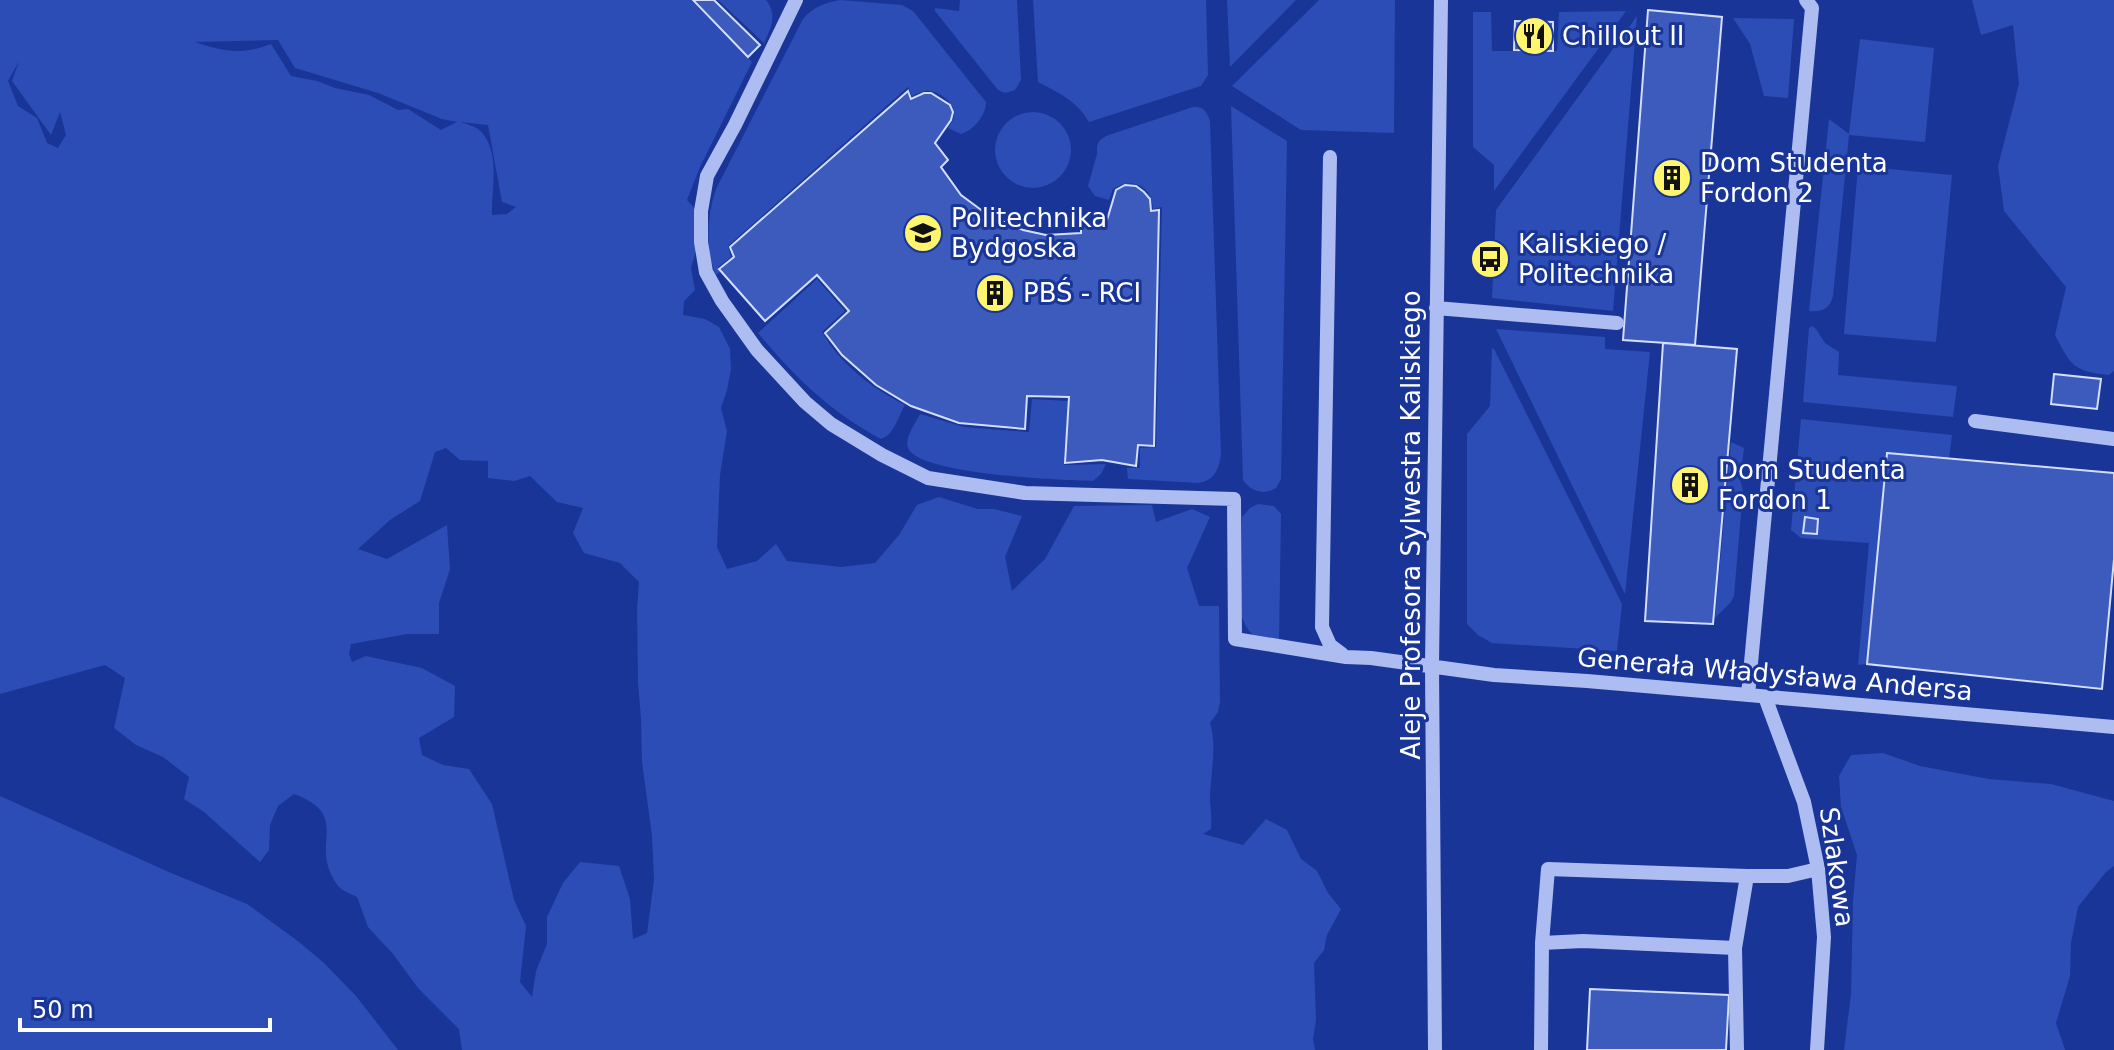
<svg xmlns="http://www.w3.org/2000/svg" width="2114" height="1050" font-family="'DejaVu Sans',sans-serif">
	<rect width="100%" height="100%" fill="#193598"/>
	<path fill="#2c4db6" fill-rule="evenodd" d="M0,0H691L752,62L700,167L687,200L701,215L700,236L691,268L695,290L684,301L683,315L705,319L719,327L730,349L731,369L727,390L721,408L727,431L720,475L717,547L727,569L757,561L776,544L787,561L841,567L875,563L899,535L917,505L939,497L978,509H994L1022,516L1005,557L1012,591L1045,559L1074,506L1152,505L1156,522L1192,509L1210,517L1187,568L1199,606H1219L1220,702L1218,712L1210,723C1217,744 1211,774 1210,795C1210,806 1212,818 1211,829L1203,834L1243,845L1266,819L1287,830L1301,859L1317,871L1328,893L1341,909L1327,935L1324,950L1314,963L1316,1020L1313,1039L1315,1050H462L459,1029L418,988L393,954L368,927L357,897C352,894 345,892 340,888C337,885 335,882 333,878C312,841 350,815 294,794L278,806L270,825L269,850L260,862L204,812L184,799L189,777L163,757L136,745L114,728L125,678L105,665L0,694ZM278,40L295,68L378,93L442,119L457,122L441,130L408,109L398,110L369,95L335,88L317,81L291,76L271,44C242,55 224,52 195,42ZM19,61L12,81L51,135L60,112L66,135L58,148L47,143L37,118L18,106L8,81ZM461,122L488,125L502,202L516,207L507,214L492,215C491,189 502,149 478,129C474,126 465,124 461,122ZM446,448L460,460L488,461V478L514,481L530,476L557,502L583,508L573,533L584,553L620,563L639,582L637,609L638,683L641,718L642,762L652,836L654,880L647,933L633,939L630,899L619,866L580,862L563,883L547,917V944L536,971L532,997L520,982L526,926L514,900L492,804L469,769L443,765L422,755L419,738L454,717L455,686L422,668L366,656L352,662L349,654L351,644L407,634H439V603L450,569L447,525L387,559L358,549L390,520L420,501L435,452Z
		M718,0H766C778,15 771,28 764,43Z
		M840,0L902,5L913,11L986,102C986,115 974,130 961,134L948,128C951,123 954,120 954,115C955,102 937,89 925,91C923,91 914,95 912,96L908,87L728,246L731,257L718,267L720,272L716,275C705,249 707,215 716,189L803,19C813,7 824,3 840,0Z
		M960,0H1017L1021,80L1015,90L1005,93L998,90L935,11V8L959,11Z
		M1033,0H1206L1208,75L1201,86L1089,122C1077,101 1059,93 1038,82Z
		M1227,0H1296L1230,67Z
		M1319,0H1395L1394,133L1301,130L1232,86Z
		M1972,0H2114V371L2109,375C2073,371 2071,366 2055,335L2066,287L2004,211L1998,166L2019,84L2013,25L1981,35Z
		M1626,11L1494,191V165L1473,147V12H1491L1492,51H1557L1559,12Z
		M1637,16L1613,311L1492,298L1496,210Z
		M1733,18L1794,19L1788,98L1764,96L1750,44Z
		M1860,39L1934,48L1925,142L1849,135L1833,296C1830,309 1822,312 1809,311L1829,119L1849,134Z
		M1231,106L1287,141L1281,479L1276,488C1264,495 1251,492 1243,480Z
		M1193,107C1204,106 1207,112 1210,121L1221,454C1219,469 1215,480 1199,483L1128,479L1127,468H1140V448L1156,447L1162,207L1153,209C1152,185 1132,177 1113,189L1109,200L1095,196L1088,186L1097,154V146L1099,141L1106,136Z
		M995 150a38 38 0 1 1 76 0a38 38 0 1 1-76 0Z
		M1858,166L1952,175L1936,342L1844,334Z
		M817,279L845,311L822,332C841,365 872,388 905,405C898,417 894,435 881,439C830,412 794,376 758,333Z
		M1812,326L1816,329L1825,343L1839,352L1838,375L1957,386L1953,417L1803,402L1809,328Z
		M1496,329L1605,337V349L1650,352L1625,594Z
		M1492,348L1494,349L1622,604L1617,651L1492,643L1478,635L1467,624V434L1490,406Z
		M1032,399L1068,401L1064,465L1106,464L1101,474L1093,481C1063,480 919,475 908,448C904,438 916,422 920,414L964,427L1029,432Z
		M1801,419L1952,435L1949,459L1887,454L1867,664L1858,665L1869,543L1801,538L1791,530Z
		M1731,442L1744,448L1740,480L1743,490L1734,596L1731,602L1715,618Z
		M1258,504L1274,506L1281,514L1279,641C1255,639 1249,637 1241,614L1242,517L1250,508Z
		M1883,753L1920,766L1989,779L2051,784L2114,801V866L2106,872L2078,907L2071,943L2070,976L2056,1023L2065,1050H1844L1851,994L1853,901L1857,855L1841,807L1839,776L1851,755Z
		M0,796L171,873L247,904L299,942L324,963L356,996L398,1050H0Z"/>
	<path fill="#3d5bbd" stroke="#d4defc" stroke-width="2" d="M693,0H714L760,45L748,57Z
		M1648,10L1722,17L1695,345L1623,340Z
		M1515,21L1553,22V51L1514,50Z
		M908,91L911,99L924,93H931L950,105L953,112L951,120L935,143L948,160L941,167L961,195L988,215L1023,230L1046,235L1081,233V223L1107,220L1116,190L1125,185L1136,186L1144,192L1150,199L1151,211L1159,210L1154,446L1138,445L1136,466L1102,460L1065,463L1069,397L1027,396L1025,429L959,423L911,406L876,385L842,355L825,333L849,311L817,275L765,321L719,269L734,257L730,247Z
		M1663,343L1737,349L1713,624L1645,621Z
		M2054,374L2101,379L2097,409L2051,404Z
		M1887,453L2114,473V559L2102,689L1867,664Z
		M1805,517L1818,519L1817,534L1803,533Z
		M1590,989L1729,995L1726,1050H1587Z"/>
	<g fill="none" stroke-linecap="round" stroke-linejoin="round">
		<path stroke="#adbdf1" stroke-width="14" d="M796,0L735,125L707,176L701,211V242L706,272L722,301L757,350L805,402L831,424L882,455L928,478L1025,493L1234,499L1235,639L1346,657L1371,658L1494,675L1587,681L2114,727
			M1330,157L1322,627L1330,645L1342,654
			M1436,308L1617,323
			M1975,421L2114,439
			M1748,695L1812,8L1806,0
			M1765,697L1804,802L1818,869L1824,937L1817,1050
			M1542,943L1583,941L1735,948
			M1435,1050L1432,666L1441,0
			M1541,1050L1542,943L1548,869L1747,876
			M1737,1050L1735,948L1747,876H1788L1818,869"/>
	</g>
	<defs>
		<symbol id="restaurant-disc" viewBox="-11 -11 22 22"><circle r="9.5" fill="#fff46d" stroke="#193598"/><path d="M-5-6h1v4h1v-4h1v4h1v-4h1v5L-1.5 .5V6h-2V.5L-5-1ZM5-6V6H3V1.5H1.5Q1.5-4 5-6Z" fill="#111"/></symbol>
		<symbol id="building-disc" viewBox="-11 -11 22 22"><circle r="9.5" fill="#fff46d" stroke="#193598"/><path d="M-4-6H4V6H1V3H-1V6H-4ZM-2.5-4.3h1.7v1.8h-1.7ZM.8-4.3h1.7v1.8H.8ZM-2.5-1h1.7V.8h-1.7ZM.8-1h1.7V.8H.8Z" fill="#111"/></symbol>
		<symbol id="university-disc" viewBox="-11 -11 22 22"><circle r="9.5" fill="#fff46d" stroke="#193598"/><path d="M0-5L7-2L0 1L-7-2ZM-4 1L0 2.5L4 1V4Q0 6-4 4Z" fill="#111"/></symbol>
		<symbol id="bus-disc" viewBox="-11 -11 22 22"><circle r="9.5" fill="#fff46d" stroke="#193598"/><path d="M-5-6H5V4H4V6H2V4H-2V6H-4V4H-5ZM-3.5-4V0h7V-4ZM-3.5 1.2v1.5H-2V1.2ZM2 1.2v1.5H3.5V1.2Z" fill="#111"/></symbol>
	</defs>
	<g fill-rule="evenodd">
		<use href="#restaurant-disc" x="1512" y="14" width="44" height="44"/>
		<use href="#building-disc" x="1650" y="156" width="44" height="44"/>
		<use href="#university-disc" x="901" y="211" width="44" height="44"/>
		<use href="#bus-disc" x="1468" y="237" width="44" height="44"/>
		<use href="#building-disc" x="973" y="271" width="44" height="44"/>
		<use href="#building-disc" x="1668" y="463" width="44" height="44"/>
	</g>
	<g text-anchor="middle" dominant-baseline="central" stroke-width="6" stroke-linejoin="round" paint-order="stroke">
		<g font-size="26" fill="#fff" stroke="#193598" text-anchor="start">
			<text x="1562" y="36">Chillout II</text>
			<text x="1700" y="163">Dom Studenta<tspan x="1700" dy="30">Fordon 2</tspan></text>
			<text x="951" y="218">Politechnika<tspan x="951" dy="30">Bydgoska</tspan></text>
			<text x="1518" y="244">Kaliskiego /<tspan x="1518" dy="30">Politechnika</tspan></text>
			<text x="1023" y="293">PBŚ - RCI</text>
			<text x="1718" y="470">Dom Studenta<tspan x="1718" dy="30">Fordon 1</tspan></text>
		</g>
		<g font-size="26" fill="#fff" stroke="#193598">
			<text transform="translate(1411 525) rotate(-90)">Aleje Profesora Sylwestra Kaliskiego</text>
			<text transform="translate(1775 674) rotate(5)">Generała Władysława Andersa</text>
			<text transform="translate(1837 867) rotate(82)">Szlakowa</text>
		</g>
	</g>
	<path d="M20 1018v12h250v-12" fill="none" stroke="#ffffff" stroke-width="4"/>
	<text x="32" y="1018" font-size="24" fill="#ffffff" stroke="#193598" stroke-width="6" paint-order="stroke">50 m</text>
</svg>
